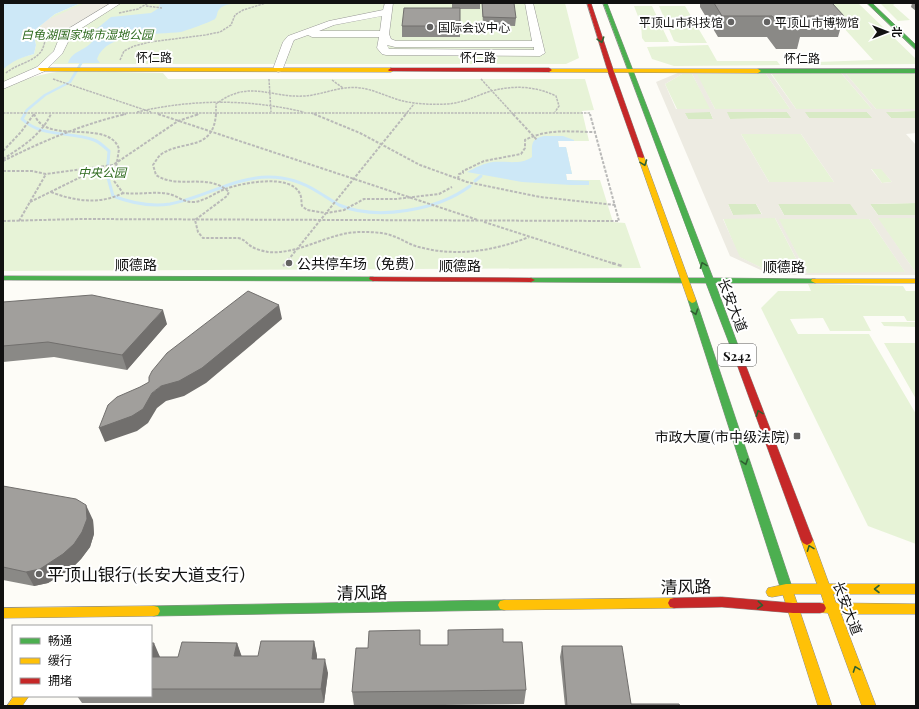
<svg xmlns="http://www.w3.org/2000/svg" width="919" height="709" font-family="'Playfair Display','Noto Sans SC',serif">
	<rect width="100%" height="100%" fill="#fdfcf7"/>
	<path fill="#e7f3d7" d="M81,3H565L579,58L566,64H44L3,84C3,80 2,74 3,71C6,61 26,56 34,54L36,45L34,36L35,30L55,14Z
		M821,3H858L916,59V64L819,65L816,62L873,60Z
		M880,3H896L893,5L910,20L898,21Z
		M634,6H652L669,42H645L642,38L641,24Z
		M659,6H685L707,43H680L674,41Z
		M708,45L717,61H777L780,65L674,66L652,59L647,47Z
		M65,71L163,73L168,79H585L594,110L582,111L589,141H558L559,147H566L572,174H566L567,180H600L613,222L625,223L641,268L3,271V89C24,79 42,73 65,71Z
		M771,73H841L872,109H796Z
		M845,73L916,74V109H876Z
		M682,74H692L711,109H677L665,84Z
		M696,74H766L790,109H715Z
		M741,134H801L834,182H769Z
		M871,168H881L892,182L882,183Z
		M723,218H775L803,272H770L739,257Z
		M877,218H916V273Z
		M778,219H869L906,273H807Z
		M808,284L903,286L906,291H916V321H907L904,316H863L871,331H830L823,318L790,319L798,334H869L916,414V544L868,526L761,308L778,291H811Z
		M881,322H916V327L884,326Z
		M884,343H916V399Z"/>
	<path fill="#d8eac5" d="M916,111V118H891L885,112Z
		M684,112H710L713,119H688Z
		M726,112H787L792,118L730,119Z
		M804,112H867L873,118H809Z
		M916,203V215H878L870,204Z
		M728,204H756L762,215H733Z
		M778,204H851L858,215H784Z"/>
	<path fill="#edebe2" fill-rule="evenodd" d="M85,3H115L68,29L58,39H36V31L47,20Z
		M680,72H916V74H846L876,109H916V111L886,112L891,118H916V133L906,134L916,145V203L870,204L878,215H916V218H878L916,273V275H772L730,256L656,82ZM841,73L872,109H796L771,74ZM682,74H692L710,109H676L665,84ZM697,74H766L790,109H715ZM710,112L713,119H688L685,113ZM727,112H787L791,118L730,119ZM805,112H867L872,118H809ZM741,134H801L834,182H769ZM871,169H881L892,182L882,183ZM728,204H756L762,214L733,215ZM778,204H850L858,215H784ZM775,218L803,272H770L740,257L723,219ZM779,219H869L905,272L807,273Z"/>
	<path fill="#cde8f7" d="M3,3H81L55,14L35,30L34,36L36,45L34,54C23,57 11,61 3,70Z
		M160,3H238C231,4 222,4 218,11C217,13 217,17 215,19C213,21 185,31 181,32C157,35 107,31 97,59L100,63H68C72,50 87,51 94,39L92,36L94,31L111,17L151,13L159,8Z
		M544,136H563L574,140V141H558L559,147H566L572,174H566L567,180L589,181V185H571L522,182L467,172C475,168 484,163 493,162C506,161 522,165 532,157C532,145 530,139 544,136Z"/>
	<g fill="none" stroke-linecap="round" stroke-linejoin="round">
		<path stroke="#cde8f7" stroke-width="2.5" d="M24,115L27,110L45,95L70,82L83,60"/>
		<path stroke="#cde8f7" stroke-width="3" d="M25,114L22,119C42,138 70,131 94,140C100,142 104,147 109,151L107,174L113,196C131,203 150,207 170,204C204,198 234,177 269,177C286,177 304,183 318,192C325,196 332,201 339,205C377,221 438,210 470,186
			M475,181L481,176"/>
		<defs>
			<path id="street" d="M111,3H121L74,33L68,42L62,54L45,71L3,89V82L37,67L54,51L58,41L68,29Z
				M385,3H393L389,34L391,39L396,41H532L525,3H533L545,53L540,56L386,55L382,54L377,48L379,37H312L308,35L294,40L293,42L282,71L278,72L273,69L283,42L288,36L329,21L383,10ZM382,16L380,31H319L334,25ZM387,45L395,47H534V50L389,49Z"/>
			<path id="fast" d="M603,3H607L713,278L815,279L819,281L815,283H715L739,348L738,350H732L731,348L706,283L531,282L527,280L531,278H705Z
				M867,3H872L916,45V50Z
				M916,69V73H758L755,71L758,69Z
				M3,276L373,277L377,279L373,281L3,280Z
				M692,297L696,300L793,590L791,594L787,595L783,594L781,590L688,300Z
				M504,600L508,601L510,605L508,609L504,610L154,616L150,615L148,611L150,607L154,606Z"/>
			<path id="slow" d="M39,68H391L394,70L391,72L41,71L38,69Z
				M547,69H758L761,71L758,73L549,72L546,70Z
				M641,155L644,157L696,300L695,302L692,303L688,300L638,157Z
				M812,279H916V283H815L811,281Z
				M807,535L811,537L813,540L829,584H916V594H833L836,603L916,604V614H841L876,706H862L828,613L816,612L814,608L816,604L824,603L821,594H794L832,706H818L783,595L772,597L768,596L766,592L768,588L786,584H817L801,540L803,537Z
				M674,598L678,599L680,603L678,607L674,608L504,610L500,609L498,605L500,601L504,600Z
				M154,606L158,607L160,611L158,615L154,616L3,618V608Z
				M14,696H29L22,706H7Z"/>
			<path id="jam" d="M587,3H591L615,75L644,157L643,158L638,157L609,75Z
				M391,68H549L552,70L549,72L389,71L388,70Z
				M370,277L531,278L535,280L531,282L373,281L369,279Z
				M735,345L739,348L813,540L811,543L807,545L803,543L801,540L731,348Z
				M722,597L793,603H820L824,604L826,608L824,612L820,613H793L722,607L674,608L670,607L668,603L670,599L674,598Z"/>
		</defs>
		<use href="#street" stroke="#979795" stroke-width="1"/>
		<use href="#fast" stroke="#8e8d8b" stroke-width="1"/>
		<use href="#slow" stroke="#8e8d8b" stroke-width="1"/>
		<use href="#jam" stroke="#8e8d8b" stroke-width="1"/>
		<path stroke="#b9b9b8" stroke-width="1.5" stroke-dasharray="2.5 1" stroke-linecap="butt" d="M146,6L162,8
			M119,13L138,9L148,3
			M120,60L124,51L134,46L150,42L205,35L220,32L231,25L235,15L243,10L266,3
			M6,73C16,64 35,62 42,50C44,46 45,41 46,37H53
			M53,79L151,112
			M269,79L271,112
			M481,79L514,115
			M332,80L343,88
			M137,112C193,99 248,99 304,112
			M3,113H590V115
			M311,113L317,115
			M158,114L161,115
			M122,115L126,114
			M196,115L199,114
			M216,115V104C249,79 270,98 304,96C323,95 341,85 361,88C374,90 386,96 399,100C414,104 431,105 447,104C461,103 472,98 485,93C509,85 533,85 556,96L559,106L555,112
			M405,115L414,104"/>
		<path stroke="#b9b9b8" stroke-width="2" stroke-dasharray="3 1.5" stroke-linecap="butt" d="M34,114C35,116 37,120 39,122C56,141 110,121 119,149L114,181L123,193C138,195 154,191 169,194C178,196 184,203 195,202C206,200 215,193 225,189C242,183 291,173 300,194C302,198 301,202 302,206L307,210L326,213L344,210L364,199H396L439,194L452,187
			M158,114L478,220
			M216,114C213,151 185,140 163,153C158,156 156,161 153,165L156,175C178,190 208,172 229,192L227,196L195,220L198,232L203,238H238C243,239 245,241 248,244C254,249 262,251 268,252C300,255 329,232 360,232C371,232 383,232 393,236C402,239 410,245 419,247C456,257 494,251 529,237
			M314,114L360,133L420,165L467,182L540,197L615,205
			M513,114L537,140
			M3,151L21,132L34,114
			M3,159C22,147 41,135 51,114
			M3,161C43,141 83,124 126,114
			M3,171H32L46,174L113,165L178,121L199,114
			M458,179L459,174L463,173V171L484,161L521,154L525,148V140C548,128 571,132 596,132
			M51,192C74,201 100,205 123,193
			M30,202L97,169
			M3,221L81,219L619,221L590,114
			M19,221L46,174
			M484,222L615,264
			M285,264L406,114"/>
		<path stroke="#b9b9b8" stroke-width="2.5" stroke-dasharray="4 2" stroke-linecap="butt" d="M612,263L622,266
			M283,266L286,263"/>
		<use href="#street" fill="#fffffe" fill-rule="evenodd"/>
		<use href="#fast" fill="#4caf50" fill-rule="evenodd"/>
		<use href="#slow" fill="#ffc107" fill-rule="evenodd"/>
		<use href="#jam" fill="#c62828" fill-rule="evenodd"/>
	</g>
	<path fill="#8a8986" d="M452,3H480V9H460V37H402V26L452,8Z
		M482,3L516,18L515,26L483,25Z
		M700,3H832L844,16L838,37H800L797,49H776L767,37H718L700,7Z
		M912,3H916V11L911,7Z
		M3,302L167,324L127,370L54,357L3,362Z
		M3,486L93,520L94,534L90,547L81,559L71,569L48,583L34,586L3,580Z
		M314,641L317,656V659L328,673L324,703H82L77,696H151V643L160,657H178L237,643L241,656H258Z
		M503,642L526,690L524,704L354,706L352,692L421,645H448Z
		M562,646L631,704L680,706H565L560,657Z"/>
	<path fill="#716f6d" d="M279,305L282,319L206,383L184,396L166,401L157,408L148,423L137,431L105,442L99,428L152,393L161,386Z
		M163,310L167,324L127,370L122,355Z
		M86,505L93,520L94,534L90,547L81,559L71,569L48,583L34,586L26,572Z
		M314,641L317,656L315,673L312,659Z
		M154,643L160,657L156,672L151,661V653Z
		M237,643L242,657L234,656Z
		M325,659L328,673L324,703L321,689Z"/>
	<path fill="#a19f9c" stroke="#716f6d" d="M482,3H514L516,18L483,17Z
		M714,3H832L844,16H793L803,27L781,28L772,16H722Z
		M404,8H460V26H402Z
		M248,291L279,305L202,368L179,381L161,386L152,393L143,409L132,416L99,428L108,405L117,397L140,387L149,382V377L152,371L167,353Z
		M92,295L163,310L122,355L48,342L3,346V302Z
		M3,486L76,499L86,505L87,519L82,532L74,544L63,554L40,569L26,572L3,567Z
		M503,629V642H522L526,690L352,692L356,648H368L369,631L420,630V645H448V630Z
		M261,641H314L312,659H325L321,689H151V657H178L182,642L237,643L234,656H258Z
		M151,643H154L151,653Z
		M562,646H622L631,704H679L680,706H567Z"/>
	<defs><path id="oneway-chevron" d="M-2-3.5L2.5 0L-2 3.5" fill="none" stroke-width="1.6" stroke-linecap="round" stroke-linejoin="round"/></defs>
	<g stroke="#2e6030">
		<use href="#oneway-chevron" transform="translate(601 40) rotate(72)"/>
		<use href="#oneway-chevron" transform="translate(644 163) rotate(70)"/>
		<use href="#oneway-chevron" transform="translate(703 265) rotate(-111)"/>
		<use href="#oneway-chevron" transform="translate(695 312) rotate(72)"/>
		<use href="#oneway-chevron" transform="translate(759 413) rotate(-111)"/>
		<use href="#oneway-chevron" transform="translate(745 462) rotate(72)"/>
		<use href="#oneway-chevron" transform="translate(810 548) rotate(-111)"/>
		<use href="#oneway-chevron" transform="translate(877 589) rotate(-180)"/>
		<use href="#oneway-chevron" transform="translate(760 605) rotate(5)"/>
		<use href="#oneway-chevron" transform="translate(856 669) rotate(-110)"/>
	</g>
	<g fill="#646362" stroke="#fff" stroke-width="1.5">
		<circle cx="731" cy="22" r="4"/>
		<circle cx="767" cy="22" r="4"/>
		<circle cx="430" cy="27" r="4"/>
		<circle cx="289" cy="263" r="4"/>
		<rect x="793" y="432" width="8" height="8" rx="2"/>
		<circle cx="39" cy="574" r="4"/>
	</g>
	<g text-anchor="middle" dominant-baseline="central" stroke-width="4" stroke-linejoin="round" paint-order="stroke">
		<g font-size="12" fill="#111" stroke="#fff" text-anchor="start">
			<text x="723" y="22" text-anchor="end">平顶山市科技馆</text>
			<text x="775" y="22">平顶山市博物馆</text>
			<text x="438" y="27">国际会议中心</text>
		</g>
		<g font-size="12" font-style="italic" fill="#2f6b1f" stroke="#fff">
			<text x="87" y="34">白龟湖国家城市湿地公园</text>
			<text x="102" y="172">中央公园</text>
		</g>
		<g font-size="12" fill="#111" stroke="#fff">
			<text x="154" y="57">怀仁路</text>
			<text x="478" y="57">怀仁路</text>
			<text x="802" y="58">怀仁路</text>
		</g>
		<rect fill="#fff" stroke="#585858" stroke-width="1" x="718" y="344" width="38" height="22" rx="3"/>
		<g font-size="13" font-weight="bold" fill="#111">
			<text x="737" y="355">S242</text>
		</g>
		<g font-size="14" fill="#111" stroke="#fff" text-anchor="start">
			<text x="297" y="263">公共停车场（免费）</text>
			<text x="789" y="436" text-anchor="end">市政大厦(市中级法院)</text>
		</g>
		<g font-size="14" fill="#111" stroke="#fff">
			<text x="136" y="264">顺德路</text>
			<text x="460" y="265">顺德路</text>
			<text x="784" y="266">顺德路</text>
			<text transform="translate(733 305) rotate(69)">长安大道</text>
			<text transform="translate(848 608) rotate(69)">长安大道</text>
		</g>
		<g font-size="17" fill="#111" stroke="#fff" text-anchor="start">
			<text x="47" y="574">平顶山银行(长安大道支行）</text>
		</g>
		<g font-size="17" fill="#111" stroke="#fff">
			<text transform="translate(686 586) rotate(-1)">清风路</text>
			<text transform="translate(362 592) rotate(-1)">清风路</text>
		</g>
	</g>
	<rect width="919" height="709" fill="none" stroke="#111111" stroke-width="8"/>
	<rect x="12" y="625" width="140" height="72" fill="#ffffff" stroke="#a0a0a0"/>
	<rect x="20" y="638" width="20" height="6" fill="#4caf50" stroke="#a0a0a0"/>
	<text x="48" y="645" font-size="12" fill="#111111">畅通</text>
	<rect x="20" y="658" width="20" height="6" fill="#ffc107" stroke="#a0a0a0"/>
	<text x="48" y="665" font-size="12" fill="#111111">缓行</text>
	<rect x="20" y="678" width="20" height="6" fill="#c62828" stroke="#a0a0a0"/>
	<text x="48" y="685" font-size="12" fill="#111111">拥堵</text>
	<g transform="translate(887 32) rotate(90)" stroke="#ffffff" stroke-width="3" paint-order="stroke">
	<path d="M0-3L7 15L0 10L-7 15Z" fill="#111111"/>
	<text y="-6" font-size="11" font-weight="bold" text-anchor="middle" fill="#111111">北</text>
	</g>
</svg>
